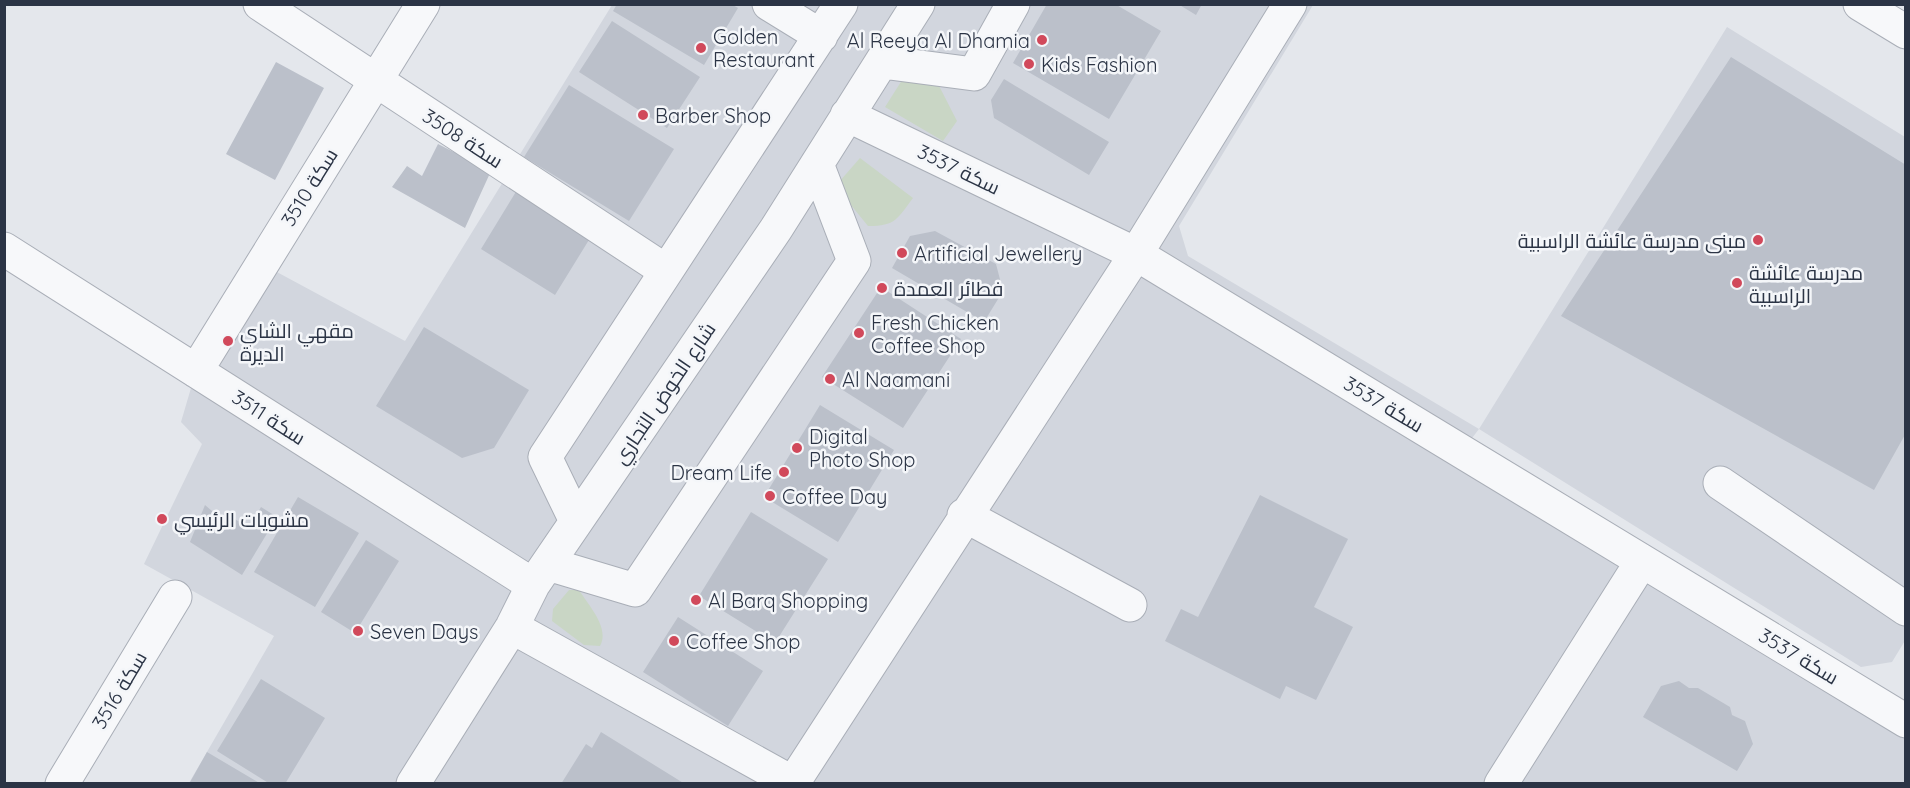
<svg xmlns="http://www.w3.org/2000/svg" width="1910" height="788" font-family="Quicksand,Cairo,sans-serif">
	<rect width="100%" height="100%" fill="#e4e7ec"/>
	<path fill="#d2d6de" d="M612,5H1313L1179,226L1188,256L1479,429L1727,27L1905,137L1906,639L1892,662L1861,667L1479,429L1462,451L1905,721V783H189L274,636L144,564L202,444L181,422L196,371L262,264L405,341Z"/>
	<path fill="#c9d6c5" d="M904,77L936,80L957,121L943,141L885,107Z
		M860,158L913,198C897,219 896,226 868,226L846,199L839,182Z
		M569,590H579C589,606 610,628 600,646L584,645L552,621L553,609Z"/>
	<path fill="#bbc0ca" d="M617,4H731L738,8L704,65L613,11Z
		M1047,4H1115L1161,31L1109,119L1013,63Z
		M1178,4H1202L1196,15Z
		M612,21L700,77L667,128L579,72Z
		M1731,57L1906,165V433L1874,490L1561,316Z
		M276,62L324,88L275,180L226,154Z
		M1004,79L1109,142L1089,175L994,118L991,100Z
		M569,85L674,149L629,221L524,157Z
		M438,144L491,171L465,228L392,187L407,166L422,176Z
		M517,190L592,235L555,295L481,249Z
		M935,231L996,264L1003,291L984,322L892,268L910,236Z
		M881,287L961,339L903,428L822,377Z
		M424,327L529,390L494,448L462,458L376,406Z
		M820,405L894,450L838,542L764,497Z
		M1260,495L1348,539L1314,607L1353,627L1316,700L1286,686L1280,699L1165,641L1181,609L1198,617Z
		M298,497L359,533L315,607L254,572Z
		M205,505L212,511L211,518L220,528L230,516L249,528L261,507L277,517L242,575L190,542Z
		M751,512L828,559L775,643L699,596Z
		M366,540L399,561L355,633L321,612Z
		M678,617L763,671L728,726L643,672Z
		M261,679L325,718L285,784H270L217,751Z
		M1679,681L1689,688H1698L1730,707L1732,715L1745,721L1753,744L1737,771L1643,717L1661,686Z
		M601,732L685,784H561L586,744L592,748Z
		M207,752L261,784H189Z"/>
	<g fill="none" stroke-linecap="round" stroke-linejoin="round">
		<defs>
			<path id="minor" d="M260,4L666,271
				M769,4L821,36
				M1860,4L1906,32
				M882,62L974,74L1013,4
				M847,115L1136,254L1906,721
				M4,249L533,585
				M196,371L423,4
				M1720,483L1906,609
				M964,515L1130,605
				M576,521L545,457L841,4
				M548,564L635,590L854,261L817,164
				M512,627L793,783L1136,254L1290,4
				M62,784L175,597
				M413,784L512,627L533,585L776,229L918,4
				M1501,784L1642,561"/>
		</defs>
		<use href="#minor" stroke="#a9aeb7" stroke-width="35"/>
		<use href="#minor" stroke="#f7f8fa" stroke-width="33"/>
	</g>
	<g fill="#d1495b" stroke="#f4f6f9" stroke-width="2">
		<circle cx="1042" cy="40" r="6"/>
		<circle cx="701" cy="48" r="6"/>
		<circle cx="1029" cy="64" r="6"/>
		<circle cx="643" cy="115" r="6"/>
		<circle cx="1758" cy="240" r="6"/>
		<circle cx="902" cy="253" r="6"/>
		<circle cx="1737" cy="283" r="6"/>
		<circle cx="882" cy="288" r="6"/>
		<circle cx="859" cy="333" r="6"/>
		<circle cx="228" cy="341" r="6"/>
		<circle cx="830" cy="379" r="6"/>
		<circle cx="797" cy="448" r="6"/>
		<circle cx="784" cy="472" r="6"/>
		<circle cx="770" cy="496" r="6"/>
		<circle cx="162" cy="519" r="6"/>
		<circle cx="696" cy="600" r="6"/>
		<circle cx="358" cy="631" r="6"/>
		<circle cx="674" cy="641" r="6"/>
	</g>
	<g text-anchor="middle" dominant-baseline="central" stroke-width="5" stroke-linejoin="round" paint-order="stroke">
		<g font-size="20" fill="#2b3445" stroke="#f4f6f9" text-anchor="start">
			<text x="713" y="36">Golden<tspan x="713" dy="23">Restaurant</tspan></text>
			<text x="1030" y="40" text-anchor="end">Al Reeya Al Dhamia</text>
			<text x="1041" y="64">Kids Fashion</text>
			<text x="655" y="115">Barber Shop</text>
			<text x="1746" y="240" text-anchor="end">مبنى مدرسة عائشة الراسبية</text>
			<text x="914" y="253">Artificial Jewellery</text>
			<text x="1749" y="272">مدرسة عائشة<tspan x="1749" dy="23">الراسبية</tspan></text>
			<text x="894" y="288">فطائر العمدة</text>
			<text x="871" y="322">Fresh Chicken<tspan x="871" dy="23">Coffee Shop</tspan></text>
			<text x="240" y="330">مقهي الشاي<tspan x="240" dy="23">الديرة</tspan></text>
			<text x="842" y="379">Al Naamani</text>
			<text x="809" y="436">Digital<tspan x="809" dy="23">Photo Shop</tspan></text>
			<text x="772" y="472" text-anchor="end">Dream Life</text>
			<text x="782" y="496">Coffee Day</text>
			<text x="174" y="519">مشويات الرئيسي</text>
			<text x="708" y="600">Al Barq Shopping</text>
			<text x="370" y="631">Seven Days</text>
			<text x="686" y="641">Coffee Shop</text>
		</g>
		<g font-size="20" fill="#2b3445" stroke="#f4f6f9">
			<text transform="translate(463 138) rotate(33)">سكة 3508</text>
			<text transform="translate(959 169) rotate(26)">سكة 3537</text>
			<text transform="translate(309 187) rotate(-58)">سكة 3510</text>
			<text transform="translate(664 393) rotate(-56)">شارع الخوض التجاري</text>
			<text transform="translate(1384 404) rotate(31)">سكة 3537</text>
			<text transform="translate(269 417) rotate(33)">سكة 3511</text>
			<text transform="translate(1799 656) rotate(31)">سكة 3537</text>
			<text transform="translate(119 690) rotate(-59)">سكة 3516</text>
		</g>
	</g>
	<rect width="1910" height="788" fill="none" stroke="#2b3445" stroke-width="12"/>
</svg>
